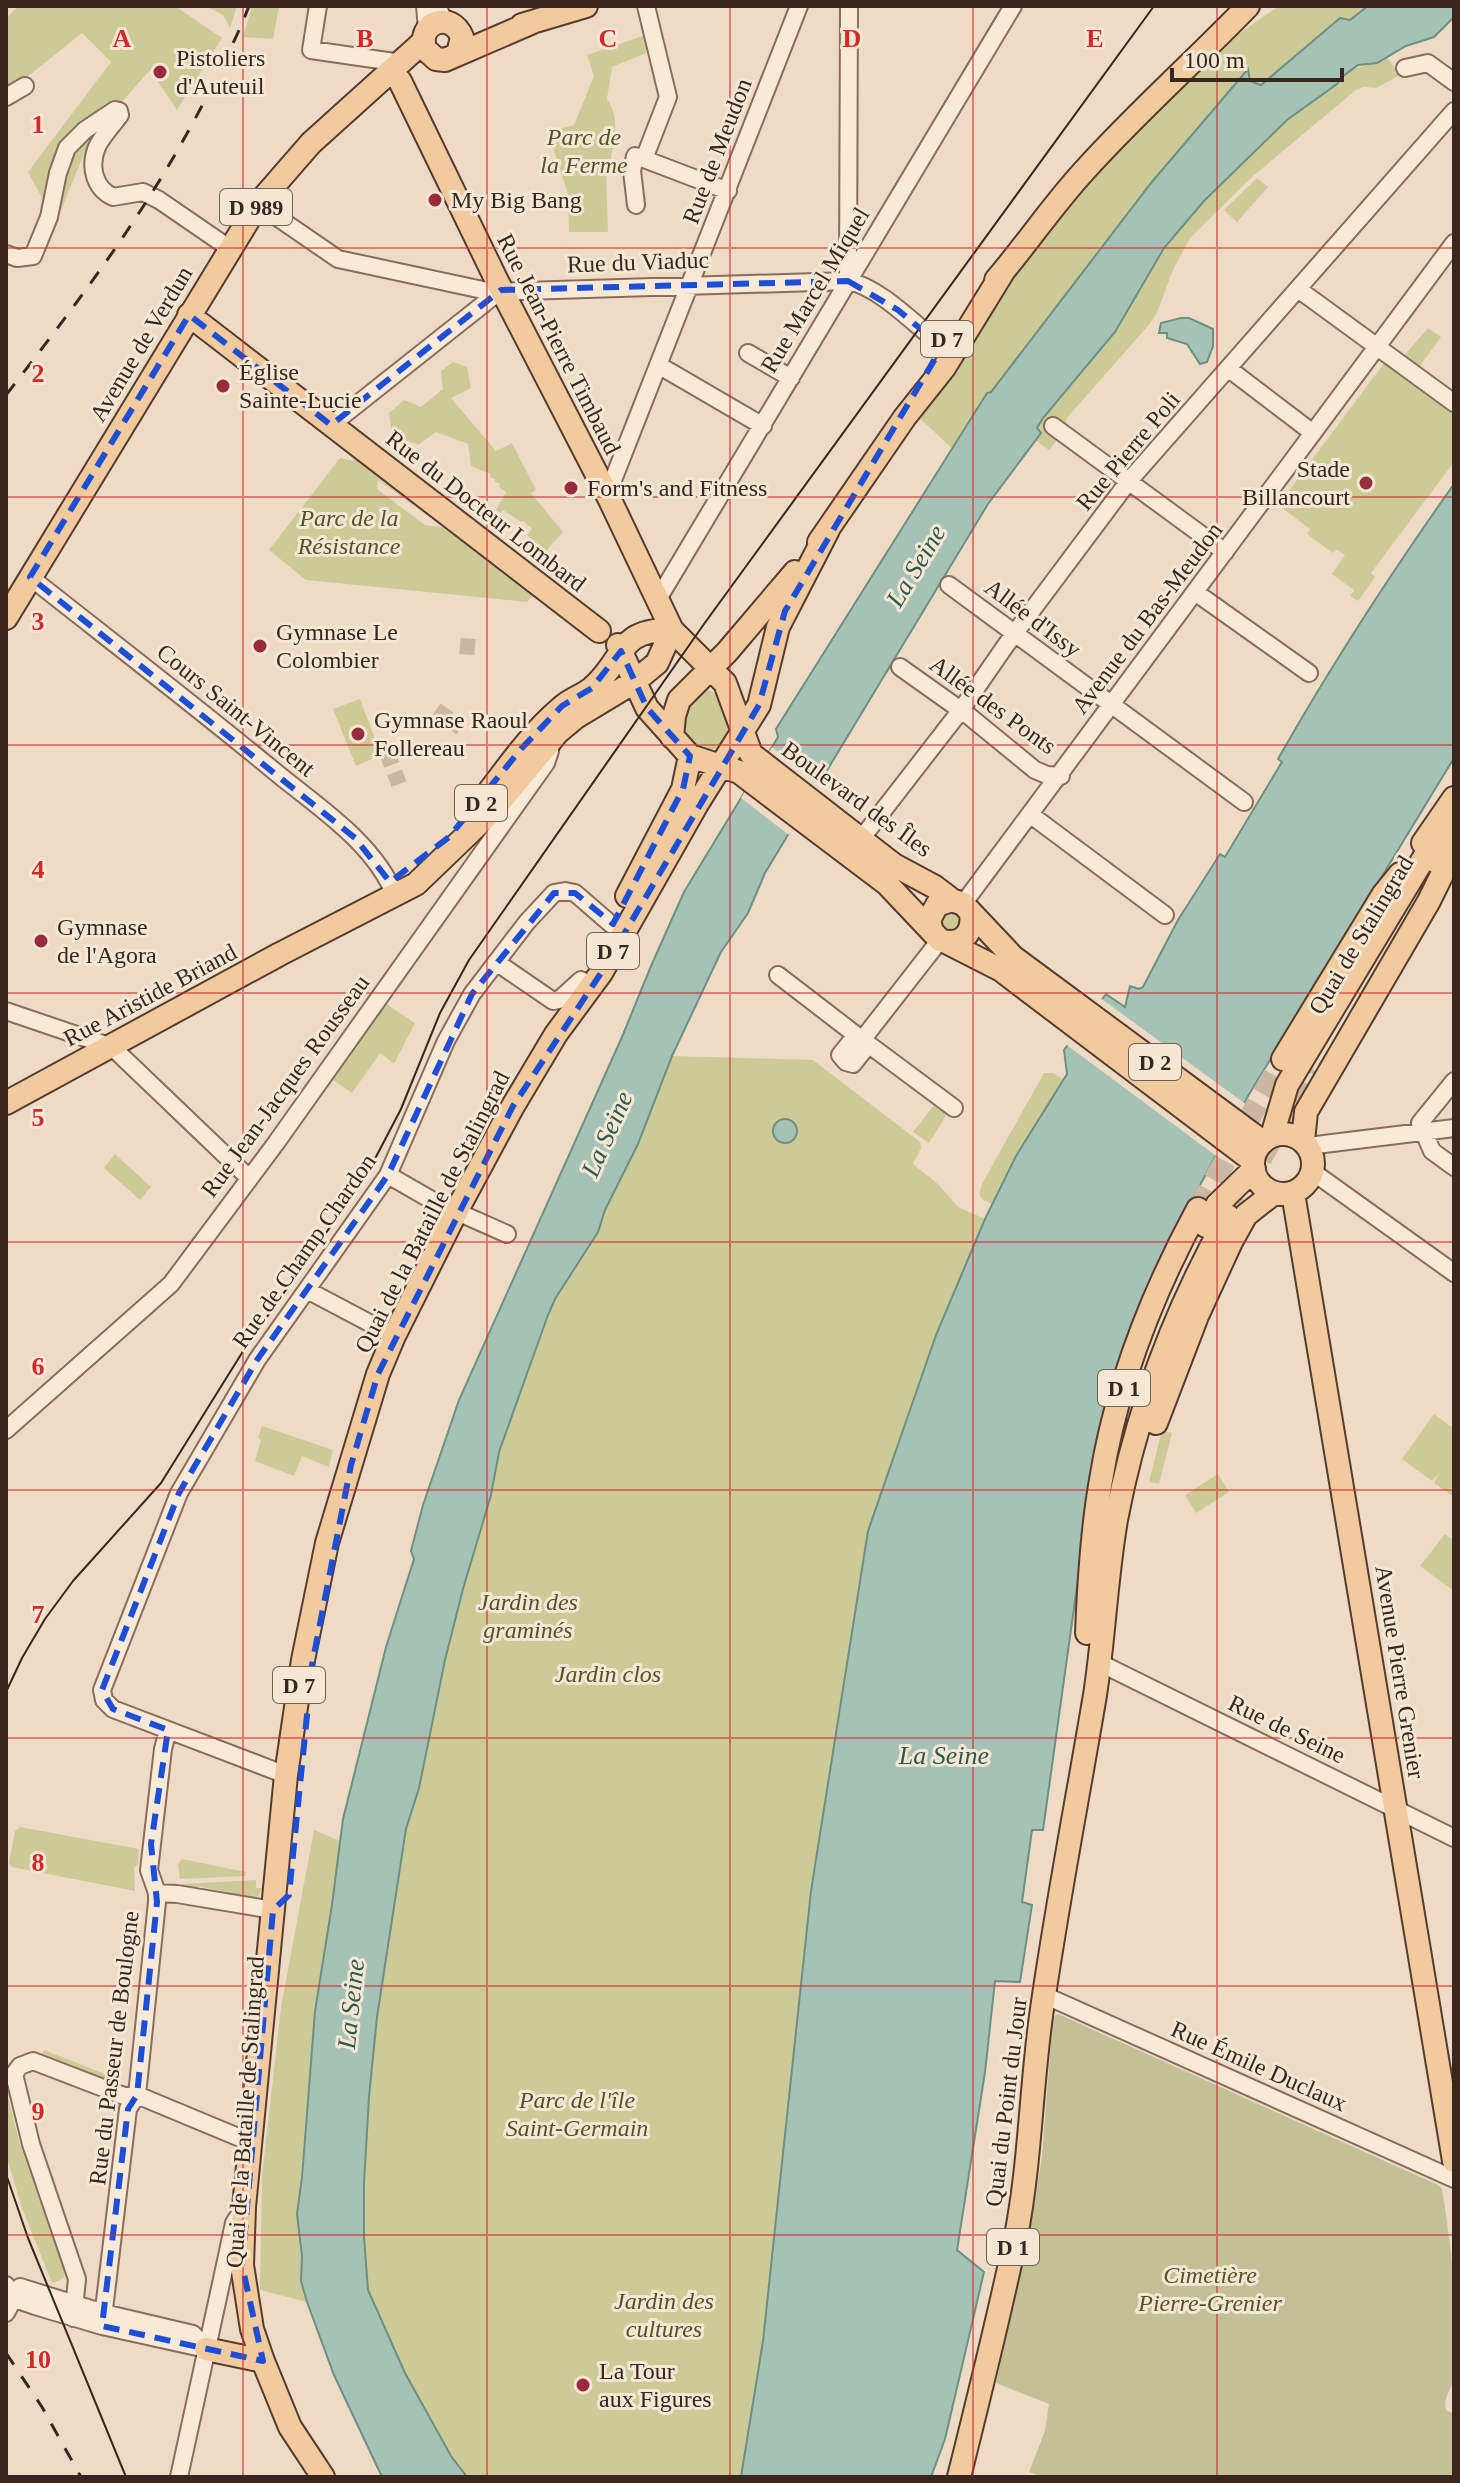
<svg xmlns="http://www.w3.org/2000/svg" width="1460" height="2483" font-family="Georgia,serif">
	<rect width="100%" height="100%" fill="#eedbc5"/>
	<path fill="#cccb98" d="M19,6H175L222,38L177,110L150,70L90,138L61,211L43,200L28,172L111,62L82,33L6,94V18Z
		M206,6H237L230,28L223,15Z
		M252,6H279L273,39L243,37Z
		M1279,6H1368L1350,20L1340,18L1268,81C1261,85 1257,85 1249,81L1246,71L1151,183L991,392L987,394L952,448L917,416L1003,290L1068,205L1104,163L1237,35Z
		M643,36L647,47L646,53L612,67L607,99C621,119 614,144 609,166L606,169L608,232H569L568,194L548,132L574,125L594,76L587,55Z
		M1386,56L1400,75L1376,88L1364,87L1356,90L1253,176L1190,238L1173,270L1156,315L1147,327L1066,419L1067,428L1049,450L1035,440L1041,433L1037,428L1043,418L1115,332L1164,248L1204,201L1287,120L1337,84C1351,62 1369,70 1386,56Z
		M1257,178L1268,187L1237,222L1224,210Z
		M1428,328L1441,337L1417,370L1401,359Z
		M1388,358L1454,407V462L1371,573L1375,577L1358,601L1350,596L1354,590L1332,574L1345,555L1336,549L1333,553L1307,534L1310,529L1278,505Z
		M453,362L467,367L471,388L451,398L496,451L512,443L536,490L531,493L563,532L545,552L527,535L532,529L523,521L521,522L503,510L500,513L496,510L506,492L499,487L500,484L495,482V479L490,477L491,474L471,466L468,444L436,432L418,445L392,435L389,413L404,400L421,407L443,389L441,371Z
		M356,451L435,513L427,515L378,480L377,489L425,525L442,527L533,595L527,602L306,580L269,550L340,458L353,461Z
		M708,690C733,700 732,727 722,746C702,759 674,734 684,711C685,710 692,703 693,701C698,695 700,692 708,690Z
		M360,699L381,755L356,766L333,709Z
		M946,909L962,913L961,930L945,933L938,919Z
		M385,1003L415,1023L394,1064L380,1053L352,1093L332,1079Z
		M672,1056L813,1060L920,1142L921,1148L913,1164L939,1185L958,1207L985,1219L936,1335L868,1531L811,1891L763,2341L741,2477H467L451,2456L405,2373L368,2290L364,2237V2183L369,2097L377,2018L404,1839L419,1788L445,1660L463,1589L491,1495L499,1452L548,1315L555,1299L598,1232L605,1210L638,1144Z
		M1044,1073H1053L1063,1079V1083L1016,1156L992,1204L983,1200L979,1194L983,1182Z
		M934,1105L947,1114L929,1143L913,1132Z
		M115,1154L151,1187L140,1200L104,1168Z
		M1434,1414L1454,1429V1497L1434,1483L1439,1473L1432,1481L1402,1459Z
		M262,1426L333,1450L329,1467L302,1456L294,1476L255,1461L261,1440L258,1438Z
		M1162,1430L1172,1433L1159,1484L1149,1482Z
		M1218,1474L1229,1492L1196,1513L1185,1495Z
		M1445,1534L1454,1541V1591L1420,1566Z
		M20,1827L139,1849L138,1864L134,1868L135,1891L12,1867L9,1863L15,1831Z
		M314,1830L340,1841L332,1905L315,2011L298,2207L302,2256L301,2281L307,2302L260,2290L262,2176L281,2007Z
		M182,1859L246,1872L245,1876L180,1879L178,1864Z
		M256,1880V1888H262L256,1901H244L227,1892L198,1886L196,1892L181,1889L182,1884Z
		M44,2050L115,2078L114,2088L40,2059Z
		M6,2090L19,2141L65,2274L63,2279L52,2283L22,2208L6,2155Z"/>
	<path fill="#c1c097" d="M1058,2014L1438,2185L1442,2189C1452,2251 1459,2313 1454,2375C1453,2388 1442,2398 1446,2410L1454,2414V2477H1043L1029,2472L1045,2431L1049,2404L996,2383L1035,2202L1042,2156L1053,2017Z"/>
	<path fill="#a6c1b5" stroke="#6d9082" stroke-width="2" d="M1368,6H1454V17L1434,37L1406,46L1377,63L1358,65L1342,77L1337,84L1287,120L1204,201L1164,248L1115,332L1043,418L1037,428L1041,433L988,504L765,873L748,913L721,952L672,1056L638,1144L605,1210L598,1232L555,1299L548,1315L499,1452L491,1495L463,1589L445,1660L419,1788L406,1829L377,2017L369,2097L364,2183V2237L368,2290L405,2373L451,2456L467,2477H382L334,2375L307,2302L301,2281L302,2256L297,2214L302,2177L315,2011L332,1905L343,1819L386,1647L414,1559L411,1551L423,1505L459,1400L622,1037L651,966L684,892L778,737L776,729L987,393L991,392L1151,183L1248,69L1250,81L1261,85L1340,18L1350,20Z
		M1181,318H1189L1213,329V346L1207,362L1200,364L1187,344L1167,338V333H1159L1161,323Z
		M1454,484V758L1248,1096L1172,1237L1138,1313L1098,1436L1043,1830H1032L1022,1902L1032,1905L1020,1982L995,1981L985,2072L957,2250L984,2272L945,2439L931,2477H741L763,2341L811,1891L868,1531L936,1335L985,1219L1016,1156L1067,1074L1064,1050L1106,994L1125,1007L1130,986L1139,989L1143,987L1178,920L1220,854L1225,857L1282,762L1278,759C1332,664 1391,573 1454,484Z
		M773 1131a12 12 0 1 1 24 0a12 12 0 1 1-24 0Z"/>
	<path fill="#eedbc5" d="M772,747L820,784L789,835L741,798Z
		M1099,997L1247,1105L1219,1158L1064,1043Z"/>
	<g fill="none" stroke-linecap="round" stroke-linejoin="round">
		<path stroke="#cab7a4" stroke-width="16" stroke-dasharray="16 8" stroke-linecap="butt" d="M460,646L475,647
			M436,710L461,728
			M386,750L399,784"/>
		<path stroke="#cab7a4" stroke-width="22" stroke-dasharray="22 11" stroke-linecap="butt" d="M1198,1209L1283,1059
			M1228,1216L1312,1069"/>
		<defs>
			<path id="minor" d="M318,6L311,50L401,63
				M425,6L427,29
				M437,6L444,20
				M646,6L668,97L644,159L728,191
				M1405,68L1428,63L1454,82
				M6,97L25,86
				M258,204L338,259L492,292L848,281C884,288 923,334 953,354
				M636,205L632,171L635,156L644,159
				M6,254L17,258L33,256L49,217L58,173L67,148L85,130L115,110L119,111L120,115C113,125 102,136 97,147C89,166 94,188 113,197L143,192L159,200L229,248
				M848,279L849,6
				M1298,289L1454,403
				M748,353L791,378
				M660,366L763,426
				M1229,369L1313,433
				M331,425L500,291
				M1053,426L1225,552
				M603,486L613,480L799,6
				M30,577C111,641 193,704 273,770C316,806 373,841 395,895
				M949,585L1244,802
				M1195,592L1309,673
				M658,599L1013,6
				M900,667L969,716L1035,770L1047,775L1061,776
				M1031,815L1165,915
				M861,839L961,710L1006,645L1128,482L1454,111
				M963,904L1454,243
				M496,962L553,1001L559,1000L581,980
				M778,975L856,1035
				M6,1011L112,1047L249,1178
				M862,1040L940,940
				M868,1045L853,1064L846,1062L840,1055L856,1035L954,1108
				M1454,1081L1420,1123L1432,1151L1454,1167
				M1308,1146L1454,1128
				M1313,1172L1454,1273
				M388,1175L435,1202L507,1234
				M307,1290L394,1336
				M6,1430L171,1284L276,1143L546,763L550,751
				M1098,1662L1454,1838
				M286,1775L113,1709L104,1700L102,1690L179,1493L257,1360L388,1175L446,1041L472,994L527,922L554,893L565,891L575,893L612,925
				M157,1893L177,1894L273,1910
				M1044,1995L1454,2179
				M6,2285L15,2299L35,2306L102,2326L206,2349
				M6,2313L20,2287L104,2313L193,2334L206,2349
				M73,2318L77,2279L31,2144L14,2074L20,2066L33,2061L124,2096L137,2095L250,2142
				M102,2326L128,2109L137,2095L157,1902V1893L149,1870L163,1749L168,1730
				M179,2477L227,2256L234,2223L239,2215"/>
			<path id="major" d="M522,25L586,6
				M458,54L462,37C451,10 417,22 425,49L436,59L445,60L533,22
				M400,81L496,279L610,500L672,630L725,683L751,754L894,865L935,887L952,900
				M996,280C1026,245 1052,206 1084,171C1136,113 1194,62 1248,6
				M189,315L599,631
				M819,542L905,417L944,368L1003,272
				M6,618L258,204L311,143L423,42
				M618,645L647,708L690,756L739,772L887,884L940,940C959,947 974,935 971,914
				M672,737L674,716L679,700L727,652L795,572
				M481,802C506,770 529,735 561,708C570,699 583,696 592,688C626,659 616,629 672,630
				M1423,843L1454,798
				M1435,861L1454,828
				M627,896L683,789L690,756
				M931,928L929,920L937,905L952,900L963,904L1013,957L1263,1142
				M948,943L1001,970L1253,1161
				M1283,1059L1383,895L1400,874
				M6,1103L280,954L416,884L493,810L558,732L576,717L634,682L657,663L672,630
				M1253 1164a30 30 0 1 1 60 0a30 30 0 1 1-60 0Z
				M1272,1136L1287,1085L1425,856L1432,832
				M1303,1141L1306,1112L1429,901L1454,850
				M1293,1193L1454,2161
				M1206,1226L1217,1205L1254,1169
				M1156,1423L1197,1316L1231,1242L1246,1215L1274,1193
				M1087,1633C1089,1582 1092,1531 1101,1480C1116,1386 1153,1292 1198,1209
				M206,2349L263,2361
				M323,2477L290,2427L263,2361L252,2329L242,2265L244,2207L286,1775L303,1660L327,1543L378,1374L394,1336L457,1210L513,1106L556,1034L601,973L697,804L759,705L778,627L828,530
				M959,2477C979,2397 999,2317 1016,2236C1030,2164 1031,2089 1041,2016C1056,1909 1077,1802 1095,1695C1104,1637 1106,1578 1116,1520C1136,1414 1175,1310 1228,1216"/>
		</defs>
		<use href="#minor" stroke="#896c5b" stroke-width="20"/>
		<use href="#major" stroke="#573b2f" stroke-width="26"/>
		<use href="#minor" stroke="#f9ead8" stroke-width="16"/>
		<use href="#major" stroke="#f1ca9d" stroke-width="22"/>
		<path stroke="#39271f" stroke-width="2" d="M6,1692L22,1658L45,1619L73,1581L161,1483L245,1348L366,1176L401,1109L440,1013L469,960L704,624L1154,6
			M6,2174L28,2238L126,2477"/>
		<path stroke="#39271f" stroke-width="3" stroke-dasharray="14 14" stroke-linecap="butt" d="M6,395C83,296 154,202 210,90C224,62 238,35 249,6
			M6,2353L42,2407L81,2477"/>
	</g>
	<path fill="none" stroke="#1d4ed8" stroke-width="6" stroke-dasharray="16 10" stroke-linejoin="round" d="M848,281L898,310L942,347L785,611L759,705L601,973L513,1106L378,1374L351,1465L312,1665L289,1895L273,1910L242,2265L263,2361L102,2326L128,2109L137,2095L157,1902L151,1844L168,1730L113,1709L102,1690L179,1493L257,1360L388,1175L472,994L554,893H575L613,924L683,789L690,756L647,708L621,651L592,688L562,706L521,749L449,837L390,882L355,838L30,577L189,315L331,425L501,290Z"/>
	<path fill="none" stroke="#d62828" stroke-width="2" stroke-opacity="0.55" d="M243,6V2477M487,6V2477M730,6V2477M973,6V2477M1217,6V2477M6,248H1454M6,497H1454M6,745H1454M6,993H1454M6,1242H1454M6,1490H1454M6,1738H1454M6,1986H1454M6,2235H1454"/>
	<g fill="#982b3c" stroke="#f5e7d4" stroke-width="3">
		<circle cx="160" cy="72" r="8"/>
		<circle cx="435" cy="200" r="8"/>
		<circle cx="223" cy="386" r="8"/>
		<circle cx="1366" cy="483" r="8"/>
		<circle cx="571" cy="488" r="8"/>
		<circle cx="260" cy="646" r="8"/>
		<circle cx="358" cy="734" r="8"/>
		<circle cx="41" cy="941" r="8"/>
		<circle cx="583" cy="2385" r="8"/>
	</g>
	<g text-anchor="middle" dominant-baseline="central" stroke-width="6" stroke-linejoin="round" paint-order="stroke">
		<g fill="#f5e7d4" stroke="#716155" stroke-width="2">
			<rect x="220" y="189" width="72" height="36" rx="6"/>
			<rect x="921" y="321" width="52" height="36" rx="6"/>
			<rect x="455" y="785" width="52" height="36" rx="6"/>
			<rect x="587" y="933" width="52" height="36" rx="6"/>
			<rect x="1129" y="1044" width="52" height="36" rx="6"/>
			<rect x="1098" y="1370" width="52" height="36" rx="6"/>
			<rect x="273" y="1667" width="52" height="36" rx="6"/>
			<rect x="987" y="2229" width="52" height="36" rx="6"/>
		</g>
		<g font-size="22" font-weight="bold" fill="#39271f">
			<text x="256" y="207">D 989</text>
			<text x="947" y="339">D 7</text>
			<text x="481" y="803">D 2</text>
			<text x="613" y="951">D 7</text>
			<text x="1155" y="1062">D 2</text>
			<text x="1124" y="1388">D 1</text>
			<text x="299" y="1685">D 7</text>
			<text x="1013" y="2247">D 1</text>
		</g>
		<g font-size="24" fill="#39271f" stroke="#f5e7d4" text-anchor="start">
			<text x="176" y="58">Pistoliers<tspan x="176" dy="28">d'Auteuil</tspan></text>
			<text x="451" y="200">My Big Bang</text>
			<text x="239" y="372">Église<tspan x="239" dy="28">Sainte-Lucie</tspan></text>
			<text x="1350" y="469" text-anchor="end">Stade<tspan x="1350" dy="28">Billancourt</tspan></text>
			<text x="587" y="488">Form's and Fitness</text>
			<text x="276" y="632">Gymnase Le<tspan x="276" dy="28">Colombier</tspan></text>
			<text x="374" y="720">Gymnase Raoul<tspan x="374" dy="28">Follereau</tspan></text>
			<text x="57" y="927">Gymnase<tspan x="57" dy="28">de l'Agora</tspan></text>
			<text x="599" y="2371">La Tour<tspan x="599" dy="28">aux Figures</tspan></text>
		</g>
		<g font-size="24" font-style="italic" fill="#505525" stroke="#f5e7d4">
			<text x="584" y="137">Parc de<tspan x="584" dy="28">la Ferme</tspan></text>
			<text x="349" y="518">Parc de la<tspan x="349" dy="28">Résistance</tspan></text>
			<text x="528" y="1602">Jardin des<tspan x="528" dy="28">graminés</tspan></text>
			<text x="608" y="1674">Jardin clos</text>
			<text x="577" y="2100">Parc de l'île<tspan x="577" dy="28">Saint-Germain</tspan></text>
			<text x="1210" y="2275">Cimetière<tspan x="1210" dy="28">Pierre-Grenier</tspan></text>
			<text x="664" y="2301">Jardin des<tspan x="664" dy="28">cultures</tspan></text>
		</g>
		<g font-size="24" fill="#39271f" stroke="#f5e7d4">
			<text transform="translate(717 151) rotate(-69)">Rue de Meudon</text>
			<text transform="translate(638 262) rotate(-2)">Rue du Viaduc</text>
			<text transform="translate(815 290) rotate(-59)">Rue Marcel Miquel</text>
			<text transform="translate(141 344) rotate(-59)">Avenue de Verdun</text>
			<text transform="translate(559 344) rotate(63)">Rue Jean-Pierre Timbaud</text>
			<text transform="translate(1128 451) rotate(-50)">Rue Pierre Poli</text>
			<text transform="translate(486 511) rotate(38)">Rue du Docteur Lombard</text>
			<text transform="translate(1033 618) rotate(37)">Allée d'Issy</text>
			<text transform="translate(1147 618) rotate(-53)">Avenue du Bas-Meudon</text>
			<text transform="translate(993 705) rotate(36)">Allée des Ponts</text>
			<text transform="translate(236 710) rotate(39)">Cours Saint-Vincent</text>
			<text transform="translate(857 799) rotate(36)">Boulevard des Îles</text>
			<text transform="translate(1361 935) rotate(-59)">Quai de Stalingrad</text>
			<text transform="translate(150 995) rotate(-28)">Rue Aristide Briand</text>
			<text transform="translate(285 1086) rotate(-54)">Rue Jean-Jacques Rousseau</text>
			<text transform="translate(432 1212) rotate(-63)">Quai de la Bataille de Stalingrad</text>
			<text transform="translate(304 1251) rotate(-55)">Rue de Champ Chardon</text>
			<text transform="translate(1400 1672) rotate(81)">Avenue Pierre Grenier</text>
			<text transform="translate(1287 1729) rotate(26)">Rue de Seine</text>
			<text transform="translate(114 2048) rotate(-83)">Rue du Passeur de Boulogne</text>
			<text transform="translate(1259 2066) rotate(24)">Rue Émile Duclaux</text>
			<text transform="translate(1006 2102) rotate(-83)">Quai du Point du Jour</text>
			<text transform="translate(245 2112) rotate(-86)">Quai de la Bataille de Stalingrad</text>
		</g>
		<g font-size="26" font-style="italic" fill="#2e5950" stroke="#f5e7d4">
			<text transform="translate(916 566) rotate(-59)">La Seine</text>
			<text transform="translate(607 1134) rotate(-66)">La Seine</text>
			<text x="944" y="1755">La Seine</text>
			<text transform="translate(351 2004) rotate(-84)">La Seine</text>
		</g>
	</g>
	<g font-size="26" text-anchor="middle" font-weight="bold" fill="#d62828" stroke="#f5e7d4" stroke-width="6" stroke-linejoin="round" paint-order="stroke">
		<text x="122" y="47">A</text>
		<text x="365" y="47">B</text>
		<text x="608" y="47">C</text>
		<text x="852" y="47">D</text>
		<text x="1095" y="47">E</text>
		<text x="38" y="133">1</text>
		<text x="38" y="382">2</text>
		<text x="38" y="630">3</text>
		<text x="38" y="878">4</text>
		<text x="38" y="1126">5</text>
		<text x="38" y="1375">6</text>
		<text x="38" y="1623">7</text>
		<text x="38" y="1871">8</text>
		<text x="38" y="2120">9</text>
		<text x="38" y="2368">10</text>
	</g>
	<rect width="1460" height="2483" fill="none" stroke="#39271f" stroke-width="16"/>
	<path d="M1172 68v12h170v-12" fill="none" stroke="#39271f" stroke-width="4"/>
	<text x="1184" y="68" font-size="24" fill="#39271f" stroke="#f5e7d4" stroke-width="6" paint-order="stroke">100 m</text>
</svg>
